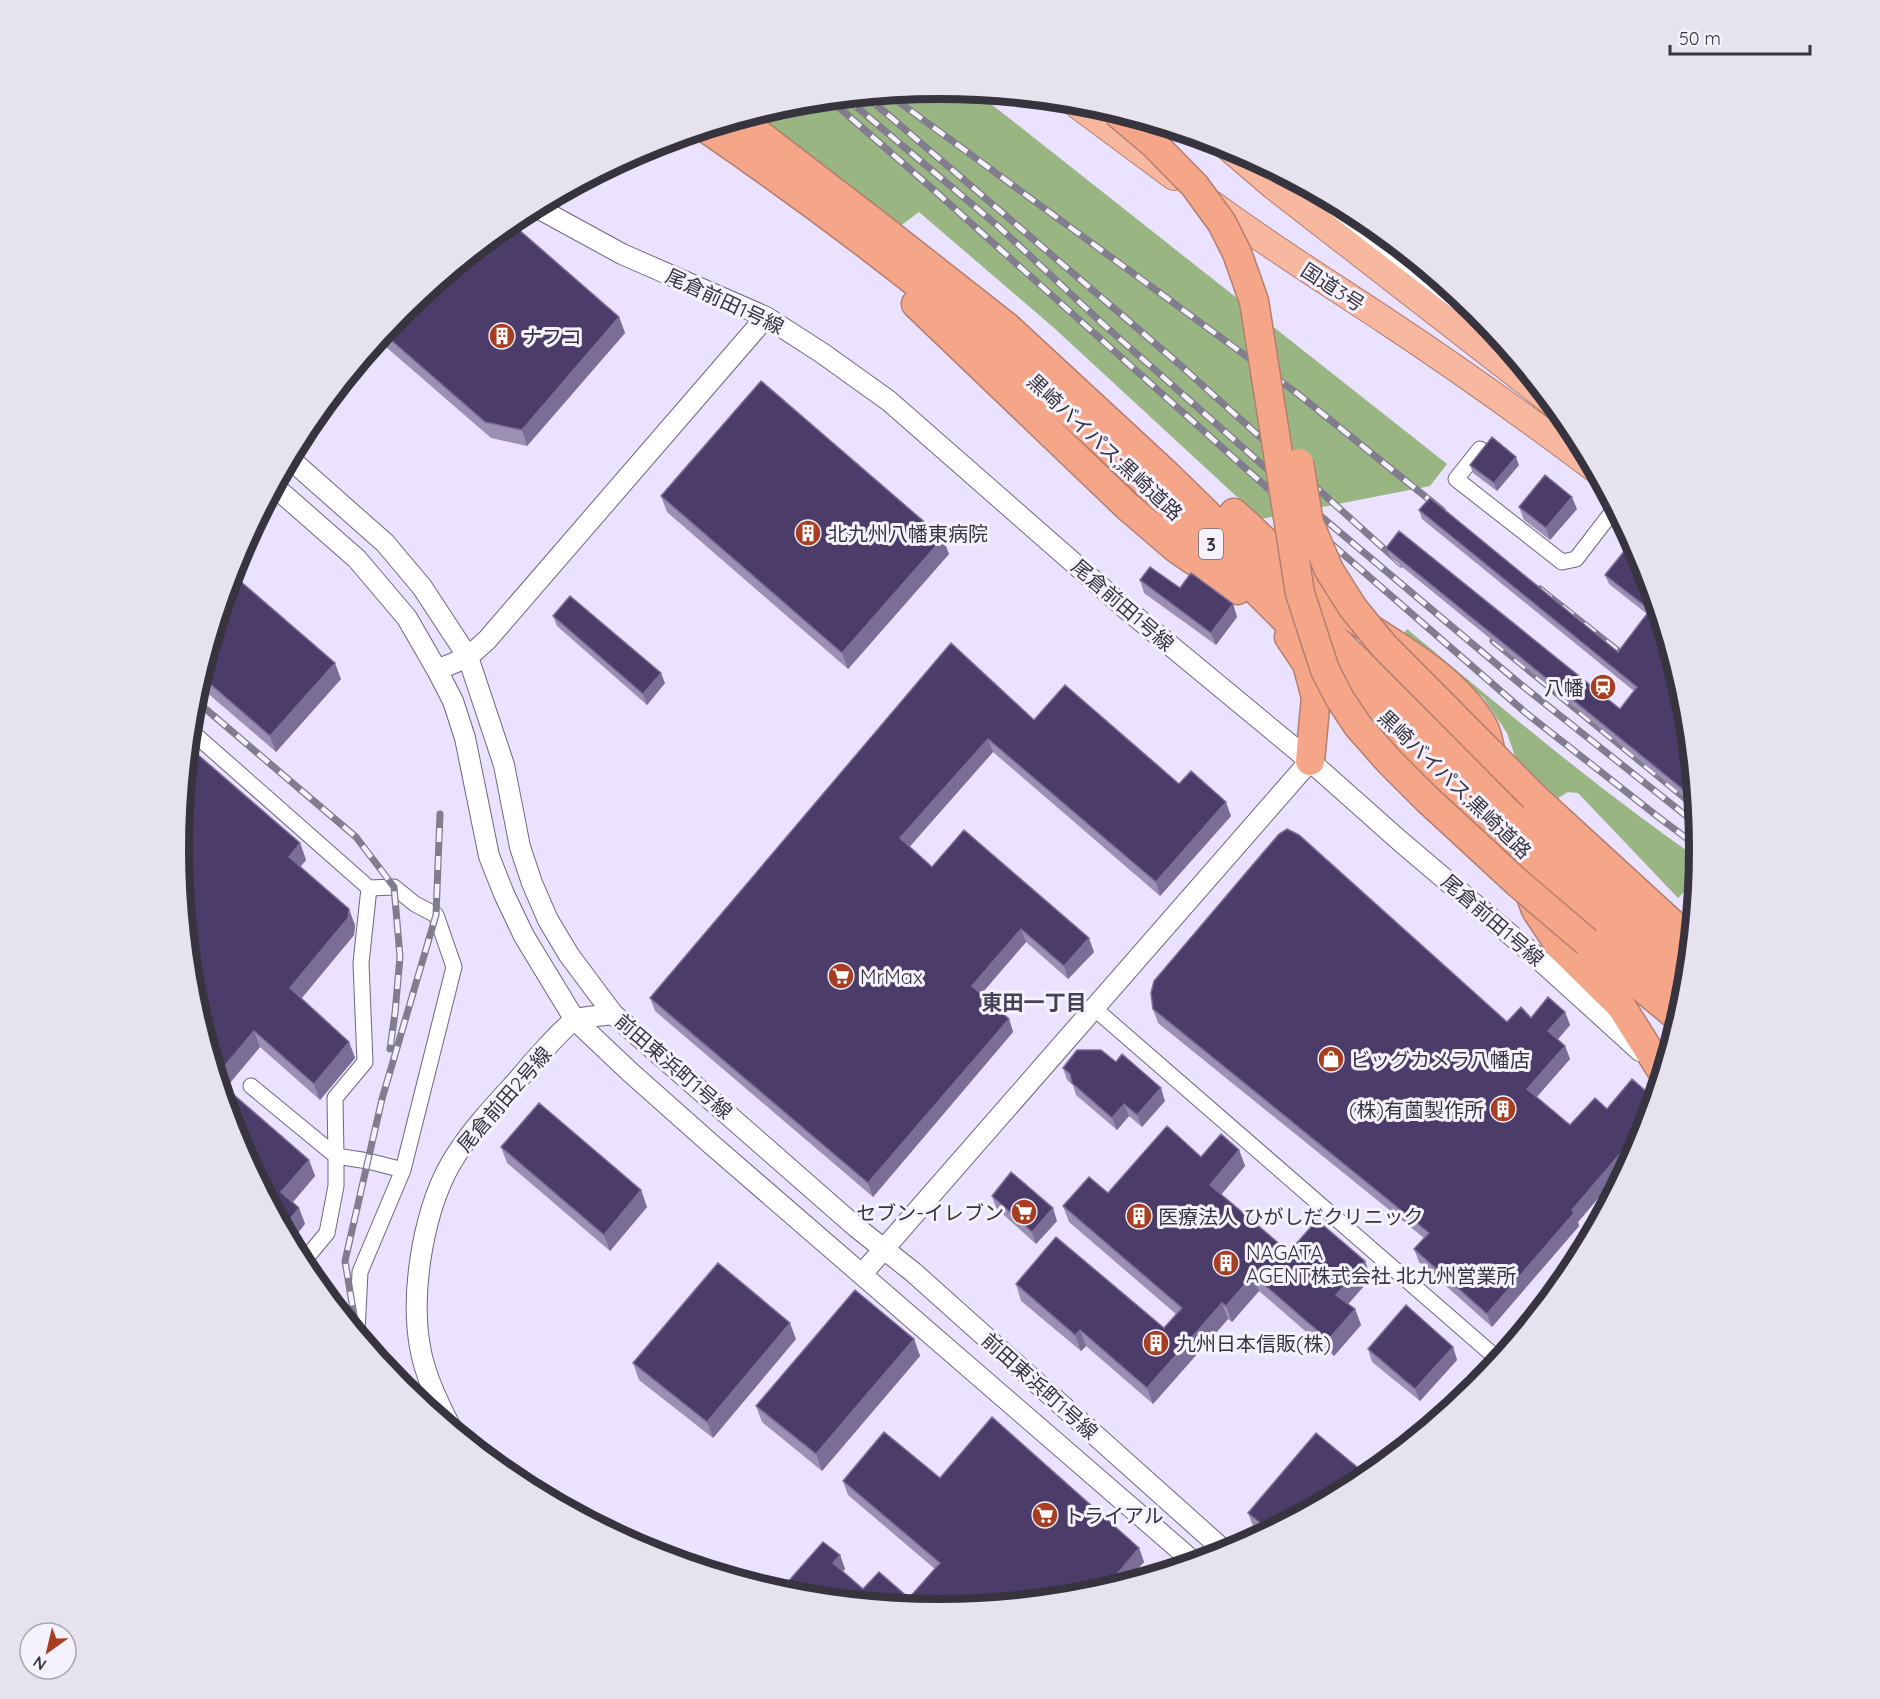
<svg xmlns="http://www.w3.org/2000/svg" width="1880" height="1699" font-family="Quicksand,'Noto Sans JP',sans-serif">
	<rect width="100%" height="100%" fill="#eae2fe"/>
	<path fill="#98b582" d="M940,89L976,92L1447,464L1430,486L1261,519L1053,327L919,212L899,227L751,115L792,103Z
		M1407,629C1503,709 1598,789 1700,860L1697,891L1690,886L1678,898L1578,793L1568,792L1558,798L1516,759L1507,733L1483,697L1402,637Z"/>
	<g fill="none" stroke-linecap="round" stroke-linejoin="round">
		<defs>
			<path id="minor" d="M1302,184L1494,331
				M1480,449L1456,479L1562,562L1576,559L1616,507
				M191,731L369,888L394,887L415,904L436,915L454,967L403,1170L360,1272L357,1333
				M369,888L361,963L365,1062L335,1098L336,1156L368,1161L403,1170
				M1095,1009L1500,1361
				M251,1086L336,1156V1186L327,1233L302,1263"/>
			<path id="tertiary" d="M536,207L622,254L766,317L822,353L889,401L1125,608L1310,761L1400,841L1532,953L1640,1051
				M290,459L385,543L422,587L468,657L504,765L520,847L532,883L548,920L569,955L613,1014L856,1227L913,1272L1228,1554
				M275,487L357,559L407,618L437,670L453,701L465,738L489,856L504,894L524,936L575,1020L630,1072L711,1144L1195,1563
				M437,670L468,657L487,640L766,317
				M862,1274L1310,761
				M451,1428C438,1402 425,1376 420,1347C410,1290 424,1204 456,1155C473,1128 496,1104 517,1081C526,1070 566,1023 577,1019C588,1016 602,1016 613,1014"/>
			<path id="trunk" d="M1073,102L1174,177
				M1224,144L1273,186L1555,405
				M1211,203C1268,245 1327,282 1386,321C1457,368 1527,418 1595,469"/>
			<path id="motorway" d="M739,119L876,224L1007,327L1168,476L1430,732L1537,835L1631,919L1689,967
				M707,129C841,221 969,320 1089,429C1239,567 1377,717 1528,855C1579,902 1633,947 1687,992
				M916,304L1128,507L1177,549L1237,590
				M1234,513C1268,543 1299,577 1336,605C1386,643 1450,670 1483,726C1488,735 1489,747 1492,757
				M1289,637L1307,664L1316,697L1310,761
				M1534,797L1692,942
				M1530,894L1536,910L1560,946L1621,1006L1660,1068
				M1587,942L1680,1019"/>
		</defs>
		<use href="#minor" stroke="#6d667e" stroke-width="17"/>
		<use href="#tertiary" stroke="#6d667e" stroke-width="22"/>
		<use href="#trunk" stroke="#b37e6e" stroke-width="28"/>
		<use href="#motorway" stroke="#b37e6e" stroke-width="31"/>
		<use href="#minor" stroke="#fff" stroke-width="15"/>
		<use href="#tertiary" stroke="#fff" stroke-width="20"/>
		<use href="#trunk" stroke="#f8b8a0" stroke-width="26"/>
		<use href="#motorway" stroke="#f6a688" stroke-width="28"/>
		<defs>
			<path id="rail" d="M888,94L1298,394L1442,510
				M866,96L1179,364L1401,564
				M846,98L999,227L1103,324L1317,513L1519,683L1699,826
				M829,99L935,191L1282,501L1526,713L1657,816L1701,849
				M1540,589L1632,662
				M1493,641L1697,808
				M194,699L356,837L394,887L400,957L395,1013L390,1049
				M357,1333L345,1261L382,1099L436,915L440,814"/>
		</defs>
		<use href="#rail" stroke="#827c8f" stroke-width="7"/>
		<use href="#rail" stroke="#f5f2fd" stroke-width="4.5" stroke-dasharray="14" stroke-linecap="butt"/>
		<defs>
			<path id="motorway-bridge" d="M1116,112L1154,144L1195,186L1222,223L1237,253L1254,301L1300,593L1325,670L1340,699L1358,726L1389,761L1427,799L1519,884L1587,942
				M1299,463L1309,523L1329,570L1353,608L1383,645L1534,797"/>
		</defs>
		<use href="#motorway-bridge" stroke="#b37e6e" stroke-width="31" stroke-linecap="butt"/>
		<use href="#motorway-bridge" stroke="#f6a688" stroke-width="28"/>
	</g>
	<path fill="#9b8fb4" d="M402,311L619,317L625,333L527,446L491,438L378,340Z
		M1470,465H1519L1497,491L1473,473Z
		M661,496L949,554L848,669L667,512Z
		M1519,507L1577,509L1550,540L1524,520Z
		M1419,510L1618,652L1647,614L1609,584L1605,575L1625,550L1624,547L1632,537L1686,701L1697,807L1390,557L1386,548L1620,709L1634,691L1422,519Z
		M232,574L341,679L276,752L198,685Z
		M1140,580L1180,588L1233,604L1237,617L1216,645L1144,593Z
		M553,616L665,683L647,705L557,626Z
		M951,643L1034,720L1179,784L1231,816L1160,896L993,752L909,847L932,867L1094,952L1068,979L1026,942L981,994L1009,1019L1013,1032L873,1197L655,1011L650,998Z
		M300,843L306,860L300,867L355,925L354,935L301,999L349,1042L355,1058L320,1100L260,1047L226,1088L309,1160L315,1176L293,1202L299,1208L305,1224L237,1140L194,998Z
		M1153,1009L1507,1022L1565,1012L1570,1025L1558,1039L1565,1046L1570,1059L1537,1097L1570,1125L1643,1141L1635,1155L1578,1222L1579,1226L1492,1327L1419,1262L1414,1249L1424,1238L1158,1023Z
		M1063,1068L1165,1101L1142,1127L1129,1116L1117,1130L1076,1095L1073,1085L1067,1080Z
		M501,1147L641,1190L647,1207L610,1251L507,1163Z
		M1239,1150L1245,1166L1221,1194L1289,1252L1365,1261L1371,1278L1348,1304L1355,1309L1361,1325L1334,1356L1259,1291L1232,1322L1228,1319L1153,1404L1086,1346L1081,1351L1021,1301L1016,1284L1164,1328L1176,1314L1069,1222L1063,1206L1108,1193L1201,1157Z
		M992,1196L1057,1221L1036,1244L996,1208Z
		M796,1339L713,1438L639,1380L633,1363Z
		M914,1339L920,1356L822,1471L762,1422L756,1406Z
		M1453,1347L1457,1360L1420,1401L1372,1362L1368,1349Z
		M940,1478L1139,1548L1144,1562L1124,1585L1088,1596L940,1610L791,1596L840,1555L845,1569L843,1571L863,1589L909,1598L935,1569L848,1495L843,1481Z
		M1362,1482L1262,1536L1254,1529L1248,1513Z"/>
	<path fill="#7b6e96" d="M619,317L625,333L527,446L522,430Z
		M1516,457L1519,465L1497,491L1494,483Z
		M1572,497L1577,509L1550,540L1546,528Z
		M943,538L949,554L848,669L842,653Z
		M1233,604L1237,617L1216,645L1211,633Z
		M335,663L341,679L276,752L270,736Z
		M661,673L665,683L647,705L643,694Z
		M988,739L993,752L905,852L900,838Z
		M1226,802L1231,816L1160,896L1156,882Z
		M300,843L306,860L295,873L289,857Z
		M349,909L355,925L354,935L296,1005L290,988Z
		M1021,929L1026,942L977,999L972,986Z
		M1089,938L1094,952L1068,979L1064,966Z
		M1565,1012L1570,1025L1553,1045L1548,1031Z
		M1009,1019L1013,1032L873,1197L868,1183Z
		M254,1031L260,1047L222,1092L217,1075Z
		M349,1042L355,1058L320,1100L314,1084Z
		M1565,1046L1570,1059L1532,1102L1527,1089Z
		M1161,1088L1165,1101L1142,1127L1137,1115Z
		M1124,1104L1129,1116L1117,1130L1112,1118Z
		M1649,1120L1643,1141L1635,1155L1578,1222L1579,1226L1492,1327L1487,1314L1572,1210Z
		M1239,1150L1245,1166L1216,1201L1210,1185Z
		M309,1160L315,1176L287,1209L281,1192Z
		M641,1190L647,1207L610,1251L604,1235Z
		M299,1208L305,1224L291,1242L283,1228Z
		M1053,1208L1057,1221L1036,1244L1032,1232Z
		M1365,1261L1371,1278L1342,1311L1336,1295Z
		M1253,1275L1259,1291L1232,1322L1226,1306Z
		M1222,1303L1228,1319L1153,1404L1147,1388Z
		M1355,1309L1361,1325L1334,1356L1328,1340Z
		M790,1323L796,1339L713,1438L707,1422Z
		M1080,1330L1086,1346L1081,1351L1075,1335Z
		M914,1339L920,1356L822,1471L816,1454Z
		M1453,1347L1457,1360L1420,1401L1415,1389Z
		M1139,1548L1144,1562L1124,1585L1102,1592Z
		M840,1555L845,1569L838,1576L833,1563Z"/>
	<path fill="#4c3c6a" stroke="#7b6e96" stroke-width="1.5" d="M510,222L619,317L522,430L485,422L384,334L402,311Z
		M761,381L943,538L842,653L661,496Z
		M1492,437L1516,457L1494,483L1470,465Z
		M1545,475L1572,497L1546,528L1519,507Z
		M1430,498L1618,652L1650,610L1605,575L1626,549L1624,547L1632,537L1643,559L1686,701L1696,800L1386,548L1399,531L1620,709L1637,687L1419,510Z
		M1150,567L1180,588L1191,573L1233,604L1211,633L1140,580Z
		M232,574L335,663L270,736L201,676Z
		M570,596L661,673L643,694L553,616Z
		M951,643L1034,720L1065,685L1179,784L1191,771L1226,802L1156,882L988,739L900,838L932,867L964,830L1089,938L1064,966L1021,929L972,986L1009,1019L868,1183L650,998Z
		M189,747L300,843L289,857L349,909L348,918L290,988L349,1042L314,1084L254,1031L217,1075L194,998L179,849Z
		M1287,829L1299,835L1507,1022L1521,1007L1531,1018L1548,997L1565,1012L1548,1031L1565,1046L1527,1089L1570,1125L1595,1098L1607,1109L1632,1079L1656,1100L1649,1120L1572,1210L1574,1213L1487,1314L1414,1249L1429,1233L1153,1009L1151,993L1154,981L1279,834Z
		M1077,1050H1101L1116,1062L1122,1054L1161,1088L1137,1115L1124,1104L1112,1118L1072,1083L1070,1074L1063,1068Z
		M219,1082L309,1160L281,1192L299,1208L283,1228L237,1140Z
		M539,1103L641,1190L604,1235L501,1147Z
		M1167,1126L1201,1157L1221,1134L1239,1150L1210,1185L1289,1252L1317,1220L1365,1261L1336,1295L1355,1309L1328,1340L1253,1275L1226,1306L1222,1303L1147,1388L1080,1330L1075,1335L1016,1284L1056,1237L1164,1328L1182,1308L1063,1206L1089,1177L1108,1193Z
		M1011,1172L1053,1208L1032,1232L992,1196Z
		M718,1263L790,1323L707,1422L633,1363Z
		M855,1290L914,1339L816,1454L756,1406Z
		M1406,1305L1453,1347L1415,1389L1368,1349Z
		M1467,1383L1475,1390L1420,1435Z
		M992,1417L1139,1548L1102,1592L1088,1596L940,1610L791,1596L779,1592L823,1542L840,1555L833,1563L863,1589L879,1572L909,1598L940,1563L843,1481L884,1432L940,1478Z
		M1316,1433L1369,1477L1362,1482L1271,1532L1248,1513Z"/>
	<defs>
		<symbol id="building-disc" viewBox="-11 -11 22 22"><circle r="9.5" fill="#a73e21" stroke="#f5f2fd"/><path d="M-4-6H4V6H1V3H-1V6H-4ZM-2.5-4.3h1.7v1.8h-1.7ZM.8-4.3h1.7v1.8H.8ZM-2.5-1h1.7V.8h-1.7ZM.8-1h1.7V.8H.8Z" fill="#fff"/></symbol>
		<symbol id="station-disc" viewBox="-11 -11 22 22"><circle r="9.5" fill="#a73e21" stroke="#f5f2fd"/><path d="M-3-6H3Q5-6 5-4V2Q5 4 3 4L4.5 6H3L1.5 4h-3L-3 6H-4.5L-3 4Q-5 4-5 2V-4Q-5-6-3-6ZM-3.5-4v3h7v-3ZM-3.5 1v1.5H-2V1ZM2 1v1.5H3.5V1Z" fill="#fff"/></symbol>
		<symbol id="supermarket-disc" viewBox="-11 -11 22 22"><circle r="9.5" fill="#a73e21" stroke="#f5f2fd"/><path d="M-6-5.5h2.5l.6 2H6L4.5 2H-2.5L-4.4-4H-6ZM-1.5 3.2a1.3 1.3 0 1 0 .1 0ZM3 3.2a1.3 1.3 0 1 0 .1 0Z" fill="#fff"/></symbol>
		<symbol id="shop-disc" viewBox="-11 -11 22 22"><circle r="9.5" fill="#a73e21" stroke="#f5f2fd"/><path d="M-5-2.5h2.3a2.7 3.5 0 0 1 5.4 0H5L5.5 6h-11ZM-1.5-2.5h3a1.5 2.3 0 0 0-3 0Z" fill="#fff"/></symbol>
	</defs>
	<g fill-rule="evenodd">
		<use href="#building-disc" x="487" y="321" width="30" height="30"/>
		<use href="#building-disc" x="793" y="518" width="30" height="30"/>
		<use href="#station-disc" x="1588" y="672" width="30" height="30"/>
		<use href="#supermarket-disc" x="826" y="961" width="30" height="30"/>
		<use href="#shop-disc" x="1316" y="1044" width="30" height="30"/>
		<use href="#building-disc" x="1488" y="1094" width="30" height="30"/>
		<use href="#supermarket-disc" x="1009" y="1197" width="30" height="30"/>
		<use href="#building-disc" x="1124" y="1201" width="30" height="30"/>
		<use href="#building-disc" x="1211" y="1248" width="30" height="30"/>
		<use href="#building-disc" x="1141" y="1328" width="30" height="30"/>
		<use href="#supermarket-disc" x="1030" y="1500" width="30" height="30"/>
	</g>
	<g text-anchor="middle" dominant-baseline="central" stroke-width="6" stroke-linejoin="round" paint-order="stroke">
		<rect fill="#f5f2fd" stroke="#706d78" stroke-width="1.5" x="1199" y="529" width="24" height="30" rx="4.5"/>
		<g font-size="18" font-weight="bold" fill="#37343f">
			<text x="1211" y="544">3</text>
		</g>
		<g font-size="20" fill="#37343f" stroke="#f5f2fd">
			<text transform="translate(1333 287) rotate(33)">国道3号</text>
			<text transform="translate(725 301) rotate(25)">尾倉前田1号線</text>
			<text transform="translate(1105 447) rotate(43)">黒崎バイパス;黒崎道路</text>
			<text transform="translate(1123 605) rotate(41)">尾倉前田1号線</text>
			<text transform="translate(1455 784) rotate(44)">黒崎バイパス;黒崎道路</text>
			<text transform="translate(1493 920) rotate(41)">尾倉前田1号線</text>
			<text transform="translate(674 1066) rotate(41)">前田東浜町1号線</text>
			<text transform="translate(504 1099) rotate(-49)">尾倉前田2号線</text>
			<text transform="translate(1040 1386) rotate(42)">前田東浜町1号線</text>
		</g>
		<g font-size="20" fill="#37343f" stroke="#f5f2fd" text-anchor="start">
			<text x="522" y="336">ナフコ</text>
			<text x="828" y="533">北九州八幡東病院</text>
			<text x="1584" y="687" text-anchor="end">八幡</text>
			<text x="860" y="976">MrMax</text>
			<text x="1350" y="1059">ビッグカメラ八幡店</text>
			<text x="1484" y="1109" text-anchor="end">(株)有薗製作所</text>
			<text x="1004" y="1212" text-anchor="end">セブン-イレブン</text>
			<text x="1158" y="1216">医療法人 ひがしだクリニック</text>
			<text x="1246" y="1252">NAGATA<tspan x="1246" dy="23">AGENT株式会社 北九州営業所</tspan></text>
			<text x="1176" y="1343">九州日本信販(株)</text>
			<text x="1064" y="1515">トライアル</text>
		</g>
		<g font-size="21" font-weight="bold" fill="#474057" stroke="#f5f2fd">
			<text x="1034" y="1002">東田一丁目</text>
		</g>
	</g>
	<path d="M0 0H1880V1699H0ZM189 849a750 750 0 1 1 1500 0a750 750 0 1 1-1500 0Z" fill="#e6e3ee" fill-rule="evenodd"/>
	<path fill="none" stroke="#37343f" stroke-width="8" d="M189 849a750 750 0 1 1 1500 0a750 750 0 1 1-1500 0Z"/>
	<g transform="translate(48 1651) rotate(214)"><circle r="28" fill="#f5f2fd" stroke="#a9a6b1" stroke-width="1.5"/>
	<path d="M0-4.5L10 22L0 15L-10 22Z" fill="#a73e21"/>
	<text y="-9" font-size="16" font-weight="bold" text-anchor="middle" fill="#37343f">N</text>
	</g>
	<path d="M1670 45v9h140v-9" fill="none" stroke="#37343f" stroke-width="3"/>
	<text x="1679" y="45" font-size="18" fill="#37343f" stroke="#f5f2fd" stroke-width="4.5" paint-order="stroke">50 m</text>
</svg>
